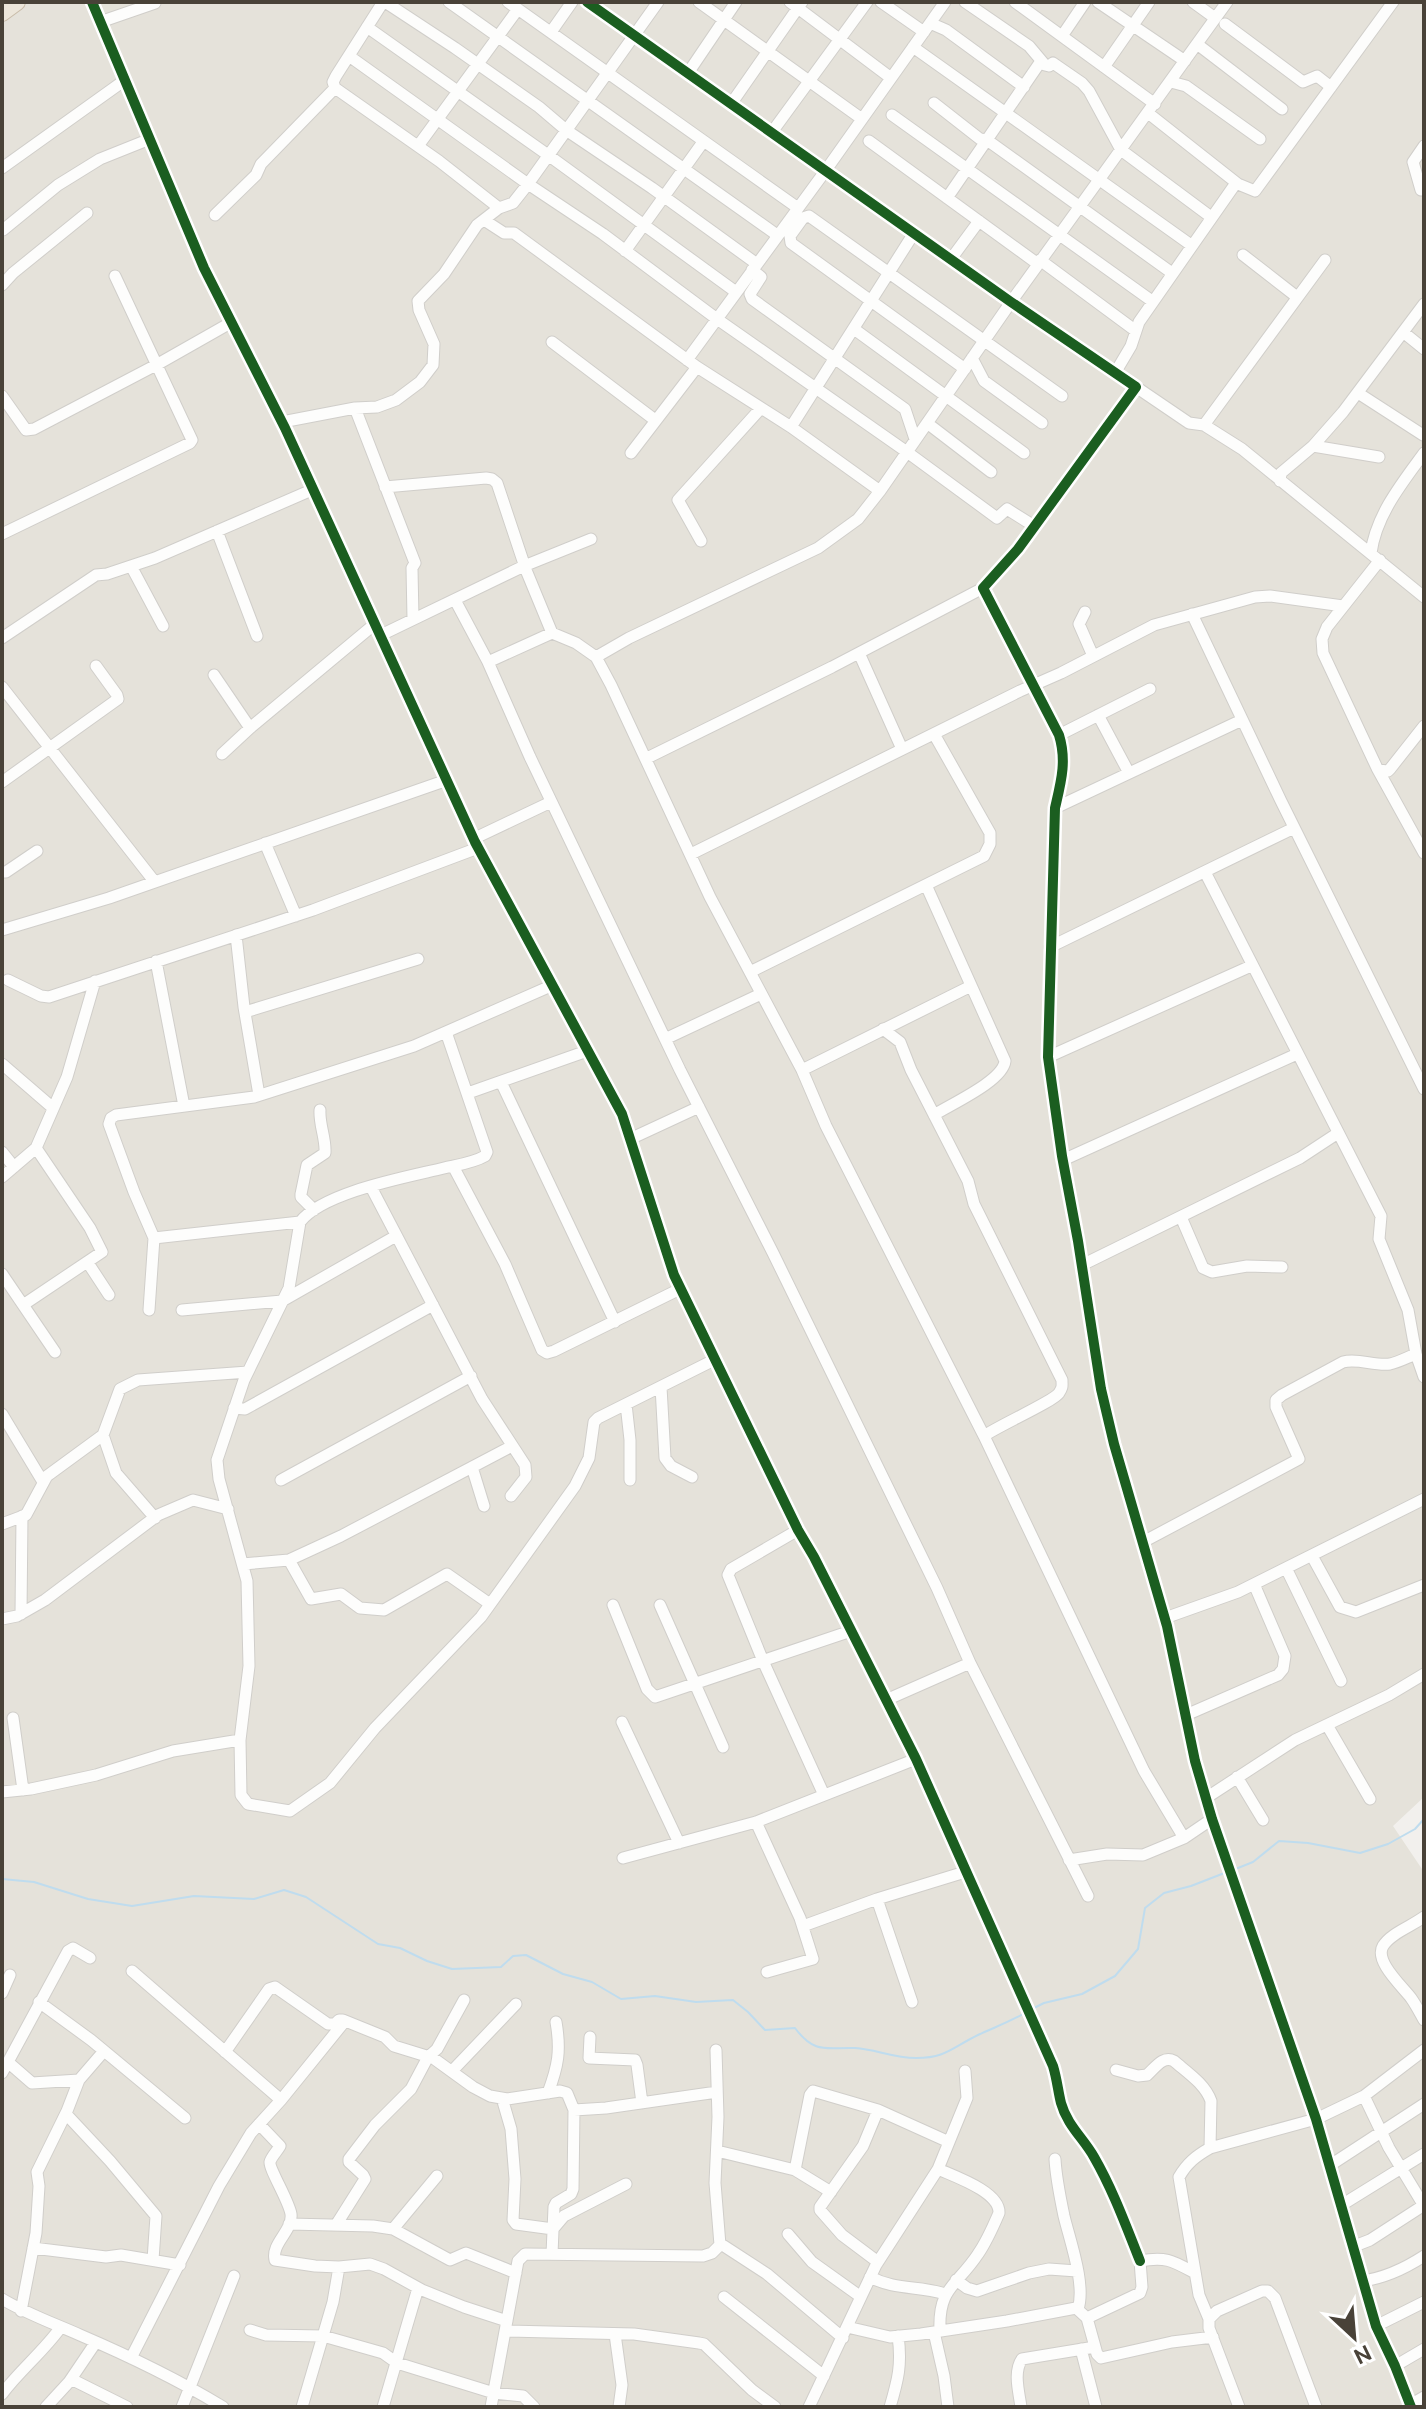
<svg xmlns="http://www.w3.org/2000/svg" width="1426" height="2409" font-family="Ubuntu,sans-serif">
	<rect width="100%" height="100%" fill="#f2f0ed"/>
	<path fill="#e5e2da" d="M2,2H1424V1797L1393,1826L1424,1872V2407H2Z"/>
	<g fill="none" stroke-linecap="round" stroke-linejoin="round">
		<path stroke="#bfdcee" stroke-width="2" d="M1233,1870L1253,1862L1279,1841L1308,1843L1360,1853L1388,1844L1415,1829L1424,1819
			M2,1879L34,1882L88,1899L132,1906L194,1896L254,1899L284,1890L306,1897L378,1944L400,1948L427,1961L452,1969L501,1967L513,1956L526,1955L563,1974L592,1982L621,1999L655,1996L696,2002L733,2000L748,2012L765,2030L795,2028C815,2055 827,2047 855,2048C875,2049 893,2058 916,2058C946,2058 953,2047 978,2035C993,2028 1009,2022 1023,2014
			M1032,2009L1044,2003L1082,1994L1115,1976L1138,1949L1145,1908L1164,1893L1191,1886L1227,1872"/>
		<defs>
			<path id="minor" d="M92,2L204,268L285,428L475,842L622,1114L674,1275L798,1530L814,1557L916,1759L1053,2066C1057,2079 1058,2091 1061,2103C1067,2125 1084,2139 1094,2157C1113,2190 1126,2226 1140,2261
				M385,2L455,48L539,107L566,130L652,188L757,264
				M449,2L777,235
				M508,2L798,208
				M587,2L1011,302L1136,387L1018,549L983,588L1059,735C1067,761 1061,782 1055,808L1048,1057L1062,1156L1078,1241L1101,1389L1114,1444L1167,1626L1195,1761L1212,1819L1316,2119L1376,2326L1395,2366L1411,2407
				M699,2L862,119
				M790,2L891,78
				M881,2L924,32
				M965,2L1029,46L1045,65L1049,66L1053,63L1082,83L1089,91L1121,150L1211,217
				M1015,2L1155,104
				M1098,2L1185,61
				M1193,2L1215,18
				M100,22L155,3
				M930,23L946,30L1024,87
				M1225,24L1303,82L1317,76L1331,87
				M367,27L548,155L736,292
				M551,32L572,2
				M1062,36L1085,2
				M1197,44L1282,109
				M913,47L1191,245
				M349,56L528,184L603,234L717,319L907,452L997,518L1007,509L1034,526
				M1104,67L1149,2
				M688,73L736,2
				M1171,82L1186,86L1260,139
				M335,88L439,161L499,208
				M934,103L980,139L987,140L1172,273
				M731,104L802,2
				M1148,113L1238,184L1255,191L1393,2
				M892,115L1152,301
				M772,132L867,2
				M869,141L1038,264
				M418,146L518,9
				M2,168L125,80
				M1421,190L1413,162L1424,146
				M947,198L1041,61
				M215,215L256,175L261,164L335,88L333,82L336,76L383,2
				M484,220L504,233H514L697,367L791,427L880,491
				M3,230L58,185L100,159L150,139
				M625,251L703,142
				M1243,255L1297,297
				M951,259L979,221
				M1040,260L1136,331
				M752,270L761,277L750,294L752,299L905,409L915,439
				M2,285L13,273L87,213
				M854,329L1024,453
				M1403,332L1424,349
				M552,342L655,420
				M972,358L984,381L1042,423
				M687,360L826,170L945,2
				M965,369L791,243L790,236L803,218L809,216L1062,396
				M1115,373L1131,346L1139,322L1236,183
				M1136,387L1189,423L1204,425L1242,449L1424,597
				M1358,393L1423,435
				M2,396L26,430L34,429L158,364L232,322
				M355,408L415,563L412,568L413,619
				M282,422L355,408L377,407L396,400L420,382L433,365L434,344L419,310L418,301L444,274L477,225L499,208L513,203L528,184L658,2
				M927,423L991,472
				M1204,425L1325,260
				M791,427L914,233
				M1313,446L1379,457
				M631,453L697,367
				M1280,481L1281,473L1313,446L1343,412L1424,304
				M385,487L486,478L492,479L497,483L526,570L552,633
				M217,531L257,636
				M2,534L190,443L192,440L115,276
				M701,541L678,500L761,408
				M1371,553C1376,515 1402,483 1424,453
				M1380,560L1327,627L1322,639L1323,653L1377,768L1424,853
				M131,566L163,626
				M455,600L488,662L530,757L680,1070L773,1253L937,1588L970,1663L1088,1896
				M1085,612L1079,624L1093,656
				M1192,614L1281,801L1424,1089
				M381,635L524,566L591,539
				M2,638L96,575L107,574L155,558L314,489
				M859,653L902,749
				M596,657L629,638L818,548L858,519L880,491L1011,302L1227,2
				M488,662L552,633L576,643L596,657L611,685L710,897L802,1070L826,1126L984,1436L1144,1771L1184,1838
				M214,675L250,728
				M2,687L154,881
				M1098,715L1129,773
				M1059,735L1150,689
				M222,754L250,728L376,623
				M647,758L832,667L983,588
				M1378,770L1388,771L1390,769L1424,726
				M2,782L118,699L117,695L96,666
				M1055,808L1242,720
				M473,839L551,802
				M265,843L296,916
				M691,854L1020,691L1061,673L1154,625L1255,597L1270,596L1343,606
				M2,872H6L37,851
				M1205,872L1381,1216L1379,1239L1408,1310L1416,1354L1424,1377
				M926,885L1005,1061C1003,1081 951,1104 934,1115
				M2,930L109,898L447,780
				M236,935L244,1007L259,1095
				M1050,947L1294,828
				M156,961L184,1106
				M750,972L984,856L990,844V833L934,734
				M8,980L41,996L49,997L313,910L478,848
				M245,1012L418,959
				M883,1029L900,1042L911,1070L968,1181L974,1204L1062,1380C1062,1386 1063,1387 1059,1393C1054,1401 998,1426 984,1436
				M665,1039L761,994
				M1048,1057L1251,966
				M2,1064L53,1108
				M802,1070L971,986
				M501,1082L615,1322
				M468,1093L587,1051
				M630,1139L699,1107
				M2,1152L14,1167
				M1063,1160L1297,1054
				M453,1166L505,1264L542,1350L547,1353L554,1351L680,1289
				M2,1177L36,1148L67,1077L95,981
				M371,1187L482,1399L525,1465L526,1477L511,1496
				M314,1210L301,1197V1194L307,1165L325,1153C326,1138 319,1125 320,1110
				M1181,1217L1203,1268L1212,1272L1247,1266L1282,1267
				M300,1222L289,1288L244,1380L217,1460L219,1479L247,1581L249,1666L240,1740L241,1795L248,1804L290,1811L330,1783L375,1728L481,1617L575,1486L589,1458L594,1422L598,1418L714,1360
				M154,1238L300,1222C323,1192 407,1177 444,1168C457,1165 473,1163 485,1156L487,1152L446,1032
				M88,1263L109,1295
				M1082,1265L1300,1158L1338,1133
				M2,1274L55,1352
				M23,1305L102,1252L90,1228L36,1148
				M149,1310L154,1238L134,1192L109,1124L111,1118L116,1115L254,1097L414,1046L553,985
				M182,1310L282,1301L396,1236
				M661,1387L665,1458L671,1466L692,1477
				M626,1404L630,1440V1480
				M234,1408L245,1409L433,1305
				M2,1414L43,1482
				M103,1435L116,1473L155,1518
				M472,1467L484,1506
				M281,1480L471,1376
				M2,1524L26,1515L47,1476L103,1435L120,1389L138,1380L248,1372
				M798,1530L731,1569L728,1575L763,1661L824,1795
				M1143,1542L1299,1459L1276,1407V1400L1282,1395L1343,1362C1358,1358 1374,1366 1390,1364C1399,1362 1408,1357 1416,1354
				M1312,1556L1340,1607L1356,1612L1424,1585
				M289,1560L311,1599L341,1594L360,1608L384,1610L447,1574L490,1604
				M243,1564L289,1560L341,1536L512,1446
				M1286,1568L1341,1681
				M613,1605L647,1689L655,1697L851,1631
				M660,1605L723,1747
				M21,1614L22,1516
				M1165,1618L1238,1592L1424,1499
				M2,1619L17,1616L45,1600L158,1515L193,1500L228,1509
				M886,1700L970,1663
				M1186,1715L1278,1675L1283,1669L1285,1656L1254,1584
				M13,1718L23,1790
				M622,1722L679,1843
				M1327,1725L1370,1799
				M1237,1777L1263,1820
				M2,1792L31,1789L96,1775L173,1751L240,1740
				M1206,1798L1295,1740L1389,1695L1424,1674
				M756,1822L800,1918L813,1959L767,1972
				M623,1858L756,1822L916,1759
				M1069,1860L1107,1854L1143,1855L1184,1838L1212,1819
				M877,1899L912,2002
				M1424,1917C1412,1926 1391,1933 1383,1946C1374,1961 1402,1986 1411,1998C1416,2005 1420,2013 1424,2020
				M803,1926L877,1899L965,1872
				M132,1971L281,2100
				M2,1993L10,1975
				M39,2002L91,2040L185,2118
				M590,2037L589,2058L635,2060L637,2065L642,2103
				M716,2050L718,2117L715,2183L720,2245
				M225,2052L269,1989L275,1987L328,2024H335L339,2020H343L385,2037L394,2046L433,2058L473,2087L490,2096L507,2099L560,2091L567,2093L574,2110L573,2189L571,2194L556,2203L554,2207L552,2254
				M9,2063L32,2083L79,2080
				M1116,2070L1138,2076L1147,2075C1155,2068 1163,2055 1174,2061C1188,2073 1205,2084 1211,2101L1210,2148L1316,2119L1364,2096L1424,2050
				M452,2071L516,2004
				M2,2073L68,1951L73,1948L90,1958
				M548,2093C558,2066 561,2051 556,2022
				M1364,2096L1389,2148L1424,2206
				M502,2098L511,2129L515,2179L513,2220L516,2224L553,2229L564,2216L626,2184
				M574,2110L606,2108L717,2092
				M66,2114L110,2161L156,2216L153,2260
				M259,2124L280,2146C278,2150 271,2157 270,2162C269,2169 289,2201 291,2214C293,2231 271,2243 275,2260L315,2266L339,2267L370,2264L384,2269L422,2290L464,2307L507,2321
				M717,2151L795,2170L831,2192
				M1055,2159C1056,2178 1060,2197 1064,2216C1070,2241 1086,2285 1078,2309
				M1329,2166L1424,2104
				M938,2169C956,2177 1000,2192 999,2213C993,2227 987,2241 978,2254C957,2286 938,2287 940,2331
				M795,2170L810,2095L813,2091L878,2110L949,2142
				M1340,2206L1424,2154
				M289,2224L373,2226L393,2229L450,2260L466,2253L516,2273
				M336,2225L365,2179L363,2175L349,2162V2159L375,2125L411,2089L428,2057L437,2049L464,2000
				M393,2229L437,2176
				M788,2234L812,2262L861,2297
				M1352,2247L1370,2240L1424,2205
				M33,2248L106,2257L121,2255L180,2265
				M878,2262L842,2235L820,2210V2207L863,2146L878,2110
				M870,2277C897,2291 918,2285 945,2294
				M956,2280L967,2288L977,2291L1029,2273L1049,2269L1077,2271
				M1362,2281C1385,2278 1404,2269 1424,2256
				M724,2297L824,2376
				M2,2299C27,2314 53,2323 80,2335C129,2356 177,2379 223,2407
				M21,2311L36,2233L39,2186L37,2172L67,2111L79,2080L104,2051
				M1087,2318L1140,2293L1142,2287L1140,2261C1166,2256 1173,2261 1195,2273
				M1209,2319L1199,2295L1179,2177C1187,2163 1196,2156 1210,2148
				M1376,2326L1424,2302
				M847,2327L890,2337L921,2334L1007,2321L1076,2308L1087,2318L1097,2354L1101,2358L1172,2342L1213,2337
				M250,2330L266,2335L323,2336L383,2353L397,2363L494,2393L523,2396L534,2407
				M506,2331L634,2334L699,2343L704,2344L752,2390L775,2407
				M934,2332L944,2376L948,2407
				M615,2334L622,2385L619,2407
				M1081,2349L1096,2407
				M131,2358L219,2186L251,2133L281,2100L345,2021
				M1395,2366L1424,2349
				M71,2379L127,2407
				M2,2394C20,2370 43,2352 61,2327
				M1410,2405L1424,2397
				M46,2407L69,2382L96,2342
				M182,2407L234,2276
				M302,2407L333,2302L339,2267
				M383,2407L418,2288
				M491,2407L518,2261L525,2254L703,2256L712,2253L720,2245L724,2246L767,2274L843,2338
				M809,2407L876,2265L938,2169L967,2098L965,2071
				M890,2407C898,2380 902,2364 898,2336
				M1021,2407C1019,2392 1013,2372 1022,2359L1095,2347
				M1239,2407L1209,2328V2319L1217,2311L1262,2291H1268L1275,2298L1316,2407"/>
			<path id="highway" d="M2,13L17,2"/>
		</defs>
		<use href="#minor" stroke="#d0ceca" stroke-width="13"/>
		<use href="#highway" stroke="#c9bca9" stroke-width="18"/>
		<use href="#minor" stroke="#fdfdfc" stroke-width="11"/>
		<use href="#highway" stroke="#ece6da" stroke-width="16"/>
		<defs>
			<path id="cycleway" d="M92,2L204,268L285,428L475,842L622,1114L674,1275L798,1530L814,1557L916,1759L1053,2066C1057,2079 1058,2091 1061,2103C1067,2125 1084,2139 1094,2157C1113,2190 1126,2226 1140,2261
				M587,2L1011,302L1136,387L1018,549L983,588L1059,735C1067,761 1061,782 1055,808L1048,1057L1062,1156L1078,1241L1101,1389L1114,1444L1167,1626L1195,1761L1212,1819L1316,2119L1376,2326L1395,2366L1411,2407"/>
		</defs>
		<use href="#cycleway" stroke="#fff" stroke-width="15"/>
		<use href="#cycleway" stroke="#1b5e20" stroke-width="10"/>
	</g>
	<rect width="1426" height="2409" fill="none" stroke="#494238" stroke-width="8"/>
	<g transform="translate(1354 2337) rotate(154)" stroke="#ffffff" stroke-width="6" paint-order="stroke">
	<path d="M0-6L14 30L0 20L-14 30Z" fill="#494238"/>
	<text y="-12" font-size="22" font-weight="bold" text-anchor="middle" fill="#494238">N</text>
	</g>
</svg>
